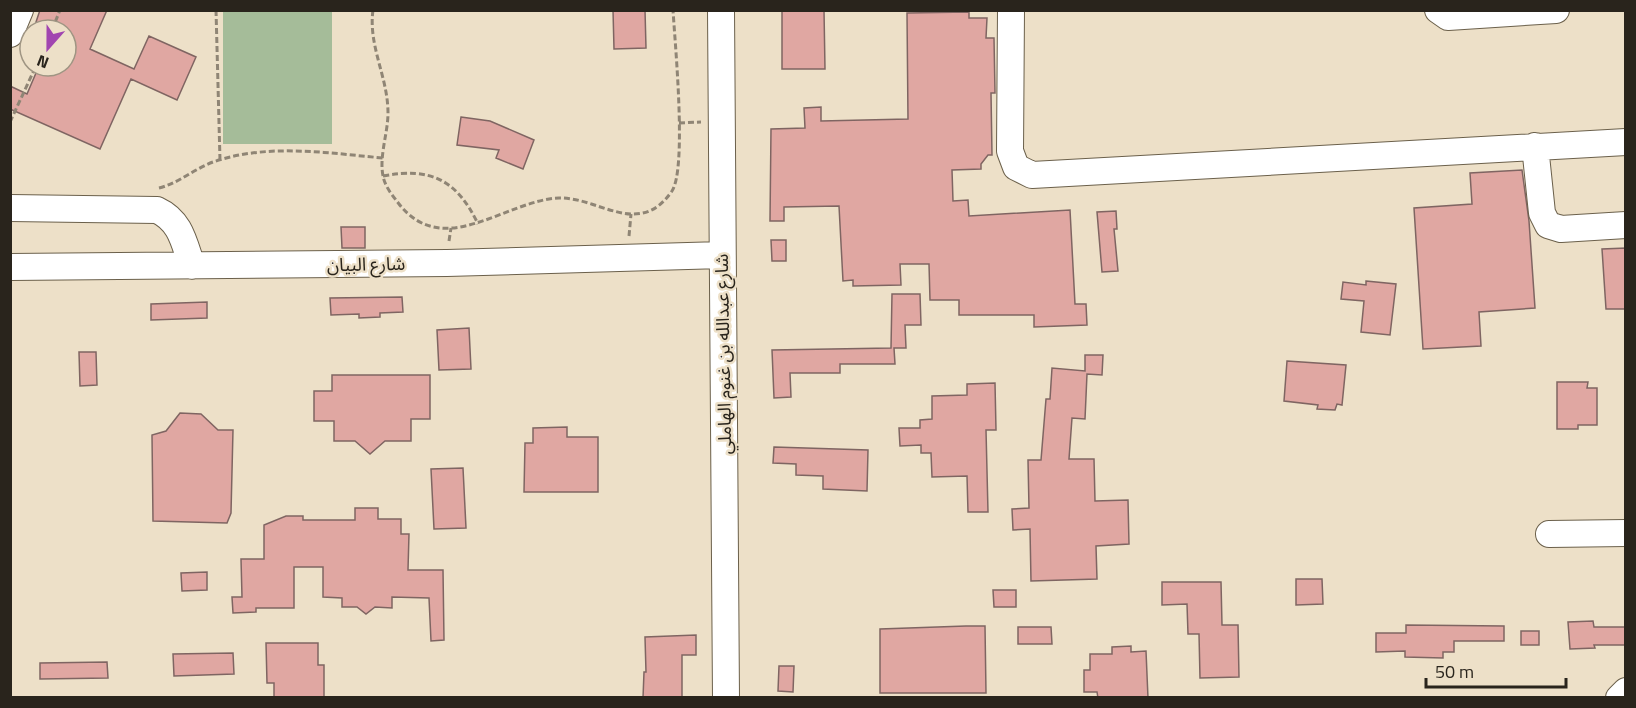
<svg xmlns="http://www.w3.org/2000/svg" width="1636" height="708" font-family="'Titillium Web','Noto Sans Arabic',sans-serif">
	<rect width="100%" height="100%" fill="#ede0c8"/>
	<path fill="#a5bc99" d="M223,11H332V144H223Z"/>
	<path fill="#e0a7a2" stroke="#7f6562" stroke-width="1.5" d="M40,10H107L90,49L134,69L149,36L196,57L177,100L131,79L100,149L10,109V86L27,94L39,66H66V30H58L36,22Z
		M613,10H645L646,48L614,49Z
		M782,10H824L825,69H782Z
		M969,12V18H987L986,38H994L995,93H991L992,155H988L981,164V169L952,170L953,201L968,200L969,216L1070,210L1075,304H1086L1087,325L1034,327V315H959V300H930L929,264H900L901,285L853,286V280L843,281L839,206L784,207V221H770L771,129L805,128L804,108L821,107V121L908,119L907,13Z
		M461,117L490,121L534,140L523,169L496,158L499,150L457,145Z
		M1522,170L1529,221L1535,308L1479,312L1481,346L1423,349L1414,208L1472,204L1470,173Z
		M1116,211L1117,229H1114L1118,271L1102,272L1097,212Z
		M341,227H365V248H342Z
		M771,240H786V261H772Z
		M1626,248V309H1606L1602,249Z
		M1366,281L1396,284L1390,335L1361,332L1364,301L1341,299L1343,282L1366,285Z
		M892,294H920L921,325H905L906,348H894L895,364H840V373H790L791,397L774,398L772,350L891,348Z
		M402,297L403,312L380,313V317L359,318V314L331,315L330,298Z
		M207,302V318L151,320V304Z
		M469,328L471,369L439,370L437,330Z
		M79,352H96L97,385L80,386Z
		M1085,355H1103L1102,375L1087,374L1085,419L1072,418L1069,459H1094L1095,501L1128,500L1129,544L1096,546L1097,579L1031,581L1030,529L1013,530L1012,509L1029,508L1028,460H1041L1046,399H1050L1052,368L1085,371Z
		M1287,361L1346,365L1342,405L1337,404L1335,410L1317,409L1318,405L1284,401Z
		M332,375H430V419H411V441H385L370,454L355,441H334V421H314V391H332Z
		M1557,382H1588L1587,388H1597V425H1578V429H1557Z
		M995,383L996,430H986L988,512H968L967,476L932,477L931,453H921V445L900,446L899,428H920V420L932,419V396L967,395V384Z
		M180,413L201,414L218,430H233L231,513L227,523L153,521L152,435L166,431Z
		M567,427V437H598V492H524L525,443H533V428Z
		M774,447L868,450L867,491L823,489V476L796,475V464L773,463Z
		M463,468L466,528L434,529L431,469Z
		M355,508H378V519H401V534H409L408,570H443L444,640L431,641L429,598L392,597V608L375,607L366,614L357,607H342V598L323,597V567H294V608H256V612L233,613L232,597H242L241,559H264V525L286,516H303V520H355Z
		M207,572V590L182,591L181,573Z
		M1296,579H1322L1323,604L1296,605Z
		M1162,582H1221L1222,625H1238L1239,677L1200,678L1199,634H1188L1187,604L1162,605Z
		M993,590H1016V607H994Z
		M1593,621L1594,627H1626V645H1594L1595,648L1570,649L1568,622Z
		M1406,625L1504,626V641H1454V652H1443V658L1405,657V651L1376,652V633H1406Z
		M966,626H985L986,693H880V629Z
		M1018,627H1051L1052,644H1018Z
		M1521,631H1539V645H1521Z
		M696,635V655H682V698H643L644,672H646L645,637Z
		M266,643H318V665H324V698H274V683H267Z
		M1131,646V652L1146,651L1148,698H1098L1097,692H1084V670H1090V654H1112V647Z
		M233,653L234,674L174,676L173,654Z
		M107,662L108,678L40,679V663Z
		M779,666H794L793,692L778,691Z"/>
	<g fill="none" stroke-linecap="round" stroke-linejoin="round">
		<defs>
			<path id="minor" d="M721,10L726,698
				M1011,10L1010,151L1016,167L1032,175L1626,142
				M1438,10L1448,17L1556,10
				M10,34L20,10
				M1535,146L1542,213L1548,225L1561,229L1626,225
				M10,208L157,210C181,221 184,243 192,266
				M10,267L447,263L722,255
				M1549,534L1626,533
				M1619,698L1626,691"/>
		</defs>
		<use href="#minor" stroke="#6b604b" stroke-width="28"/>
		<path stroke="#8f8575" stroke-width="3" stroke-dasharray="6 3" stroke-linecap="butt" d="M216,10L220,160
			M373,10C368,46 388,77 388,113C388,133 379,156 383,176C385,187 393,196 399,204C444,261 506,200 559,198C599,197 639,239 672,191C687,168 675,44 673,10
			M52,30L60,10
			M23,50L30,54
			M10,122L36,66
			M679,123L701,122
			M383,176C431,167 457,180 478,224
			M159,188C179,183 194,169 213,162C268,143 327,153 383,158
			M629,236L631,214
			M449,241L451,228"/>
		<use href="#minor" stroke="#fff" stroke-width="26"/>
	</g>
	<g text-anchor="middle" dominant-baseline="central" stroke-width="5" stroke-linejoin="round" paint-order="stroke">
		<g font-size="18" fill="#29241c" stroke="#ede0c8">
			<text transform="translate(366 264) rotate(-1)">شارع البيان</text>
			<text transform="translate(723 354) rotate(-91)">شارع عبدالله بن غنوم الهاملي</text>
		</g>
	</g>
	<rect width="1636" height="708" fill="none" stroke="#29241c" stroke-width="24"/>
	<g transform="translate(48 48) rotate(201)"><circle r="28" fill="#ede0c8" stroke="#9f9583" stroke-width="1.5"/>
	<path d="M0-4.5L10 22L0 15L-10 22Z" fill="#a145b0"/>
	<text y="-9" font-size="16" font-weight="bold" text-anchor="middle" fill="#29241c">N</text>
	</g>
	<path d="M1426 678v9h140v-9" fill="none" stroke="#29241c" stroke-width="3"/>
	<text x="1435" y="678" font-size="18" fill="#29241c" stroke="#ede0c8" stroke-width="4.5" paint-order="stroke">50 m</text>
</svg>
